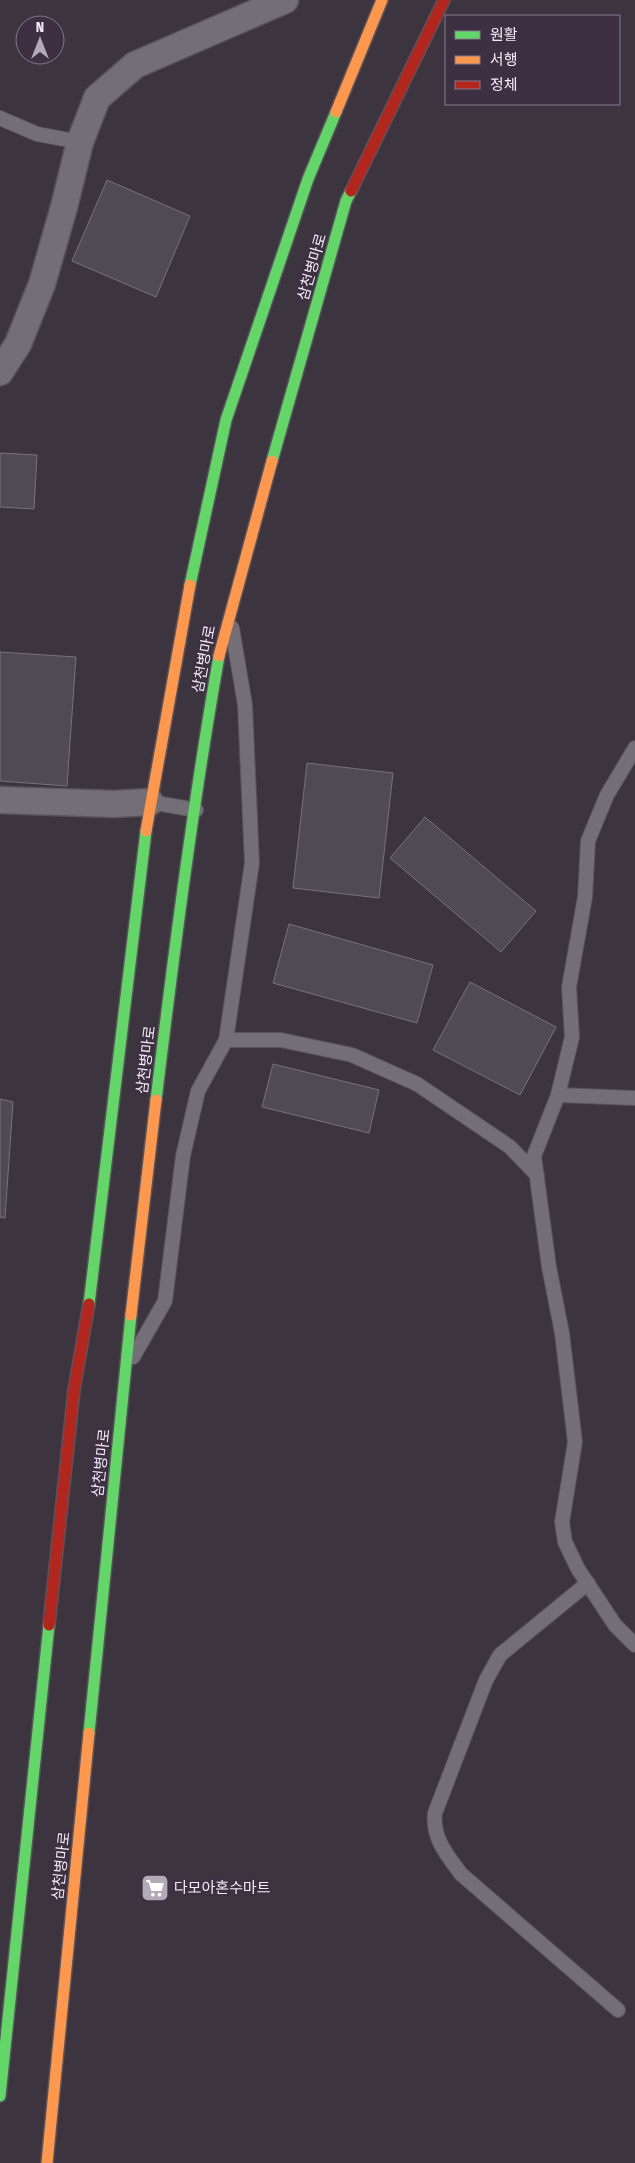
<svg xmlns="http://www.w3.org/2000/svg" width="635" height="2163" font-family="'Fira Sans Condensed','Noto Sans KR',sans-serif">
	<rect width="100%" height="100%" fill="#3c343f"/>
	<path fill="#504a52" stroke="#78727c" d="M107,180L190,216L156,297L72,261Z
		M0,453L37,455L34,509L0,507Z
		M0,652L76,657L67,786L0,781Z
		M307,763L393,773L379,898L293,888Z
		M425,817L536,911L501,952L390,858Z
		M289,924L433,965L417,1023L273,983Z
		M470,982L556,1027L520,1095L433,1050Z
		M273,1064L379,1090L369,1133L262,1107Z
		M0,1099L13,1102L5,1218L0,1217Z"/>
	<g fill="none" stroke-linecap="round" stroke-linejoin="round">
		<defs>
			<path id="lane" d="M0,118L37,134L80,142
				M635,748L607,795L588,841L585,897L569,987L572,1037L558,1095L534,1156L549,1267L562,1333L575,1442L562,1522L565,1542L578,1569L615,1625L635,1645
				M150,802L196,810
				M226,1040H281L352,1055L417,1084L510,1147L537,1175
				M558,1095L635,1098
				M133,1357L165,1301L183,1156L198,1091L226,1040L252,863L245,705L232,628
				M588,1583L500,1655L486,1680L435,1813C432,1838 447,1855 461,1874L618,2010"/>
			<path id="street" d="M0,372L18,344L42,284L64,207L80,142L97,98L135,65L285,0
				M0,800L114,804L150,802"/>
			<path id="fast" d="M272,461L346,201L351,191
				M190,585L226,420L308,179L336,112
				M156,1100C174,952 193,803 219,656
				M89,1304L146,831
				M89,1733L131,1315
				M0,2096L49,1625"/>
			<path id="slow" d="M336,112L382,0
				M219,656L272,461
				M146,831L190,585
				M131,1315L156,1100
				M47,2163L89,1733"/>
			<path id="jam" d="M351,191L444,0
				M49,1625L74,1390L89,1304"/>
		</defs>
		<use href="#lane" stroke="#59535c" stroke-width="16"/>
		<use href="#street" stroke="#59535c" stroke-width="29"/>
		<use href="#fast" stroke="#59535c" stroke-width="14"/>
		<use href="#slow" stroke="#59535c" stroke-width="14"/>
		<use href="#jam" stroke="#59535c" stroke-width="14"/>
		<use href="#lane" stroke="#746f77" stroke-width="14"/>
		<use href="#street" stroke="#746f77" stroke-width="26"/>
		<use href="#fast" stroke="#63d668" stroke-width="11"/>
		<use href="#slow" stroke="#ff974d" stroke-width="11"/>
		<use href="#jam" stroke="#b3261e" stroke-width="11"/>
	</g>
	<defs>
		<symbol id="supermarket-square" viewBox="-11 -11 22 22"><rect x="-9" y="-9" width="18" height="18" rx="4" fill="#b2aab6" stroke="#3d3043"/><path d="M-6-5.5h2.5l.6 2H6L4.5 2H-2.5L-4.4-4H-6ZM-1.5 3.2a1.3 1.3 0 1 0 .1 0ZM3 3.2a1.3 1.3 0 1 0 .1 0Z" fill="#fff"/></symbol>
	</defs>
	<g fill-rule="evenodd">
		<use href="#supermarket-square" x="139" y="1872" width="32" height="32"/>
	</g>
	<g text-anchor="middle" dominant-baseline="central" stroke-width="4" stroke-linejoin="round" paint-order="stroke">
		<g font-size="15" fill="#f2eaf6" stroke="#3d3043">
			<text transform="translate(312 267) rotate(-74)">삼천병마로</text>
			<text transform="translate(204 659) rotate(-79)">삼천병마로</text>
			<text transform="translate(146 1060) rotate(-83)">삼천병마로</text>
			<text transform="translate(101 1463) rotate(-84)">삼천병마로</text>
			<text transform="translate(61 1866) rotate(-84)">삼천병마로</text>
		</g>
		<g font-size="15" fill="#f2eaf6" stroke="#3d3043" text-anchor="start">
			<text x="174" y="1888">다모아혼수마트</text>
		</g>
	</g>
	<rect x="445" y="15" width="175" height="90" fill="#3d3043" stroke="#857a8b"/>
	<rect x="455" y="31" width="25" height="8" fill="#63d668" stroke="#857a8b"/>
	<text x="490" y="40" font-size="15" fill="#f2eaf6">원활</text>
	<rect x="455" y="56" width="25" height="8" fill="#ff974d" stroke="#857a8b"/>
	<text x="490" y="65" font-size="15" fill="#f2eaf6">서행</text>
	<rect x="455" y="81" width="25" height="8" fill="#b3261e" stroke="#857a8b"/>
	<text x="490" y="90" font-size="15" fill="#f2eaf6">정체</text>
	<g transform="translate(40 40)"><circle r="24" fill="#3d3043" stroke="#857a8b"/>
	<path d="M0-4L9 19L0 12L-9 19Z" fill="#b2aab6"/>
	<text y="-8" font-size="14" font-weight="bold" text-anchor="middle" fill="#f2eaf6">N</text>
	</g>
</svg>
